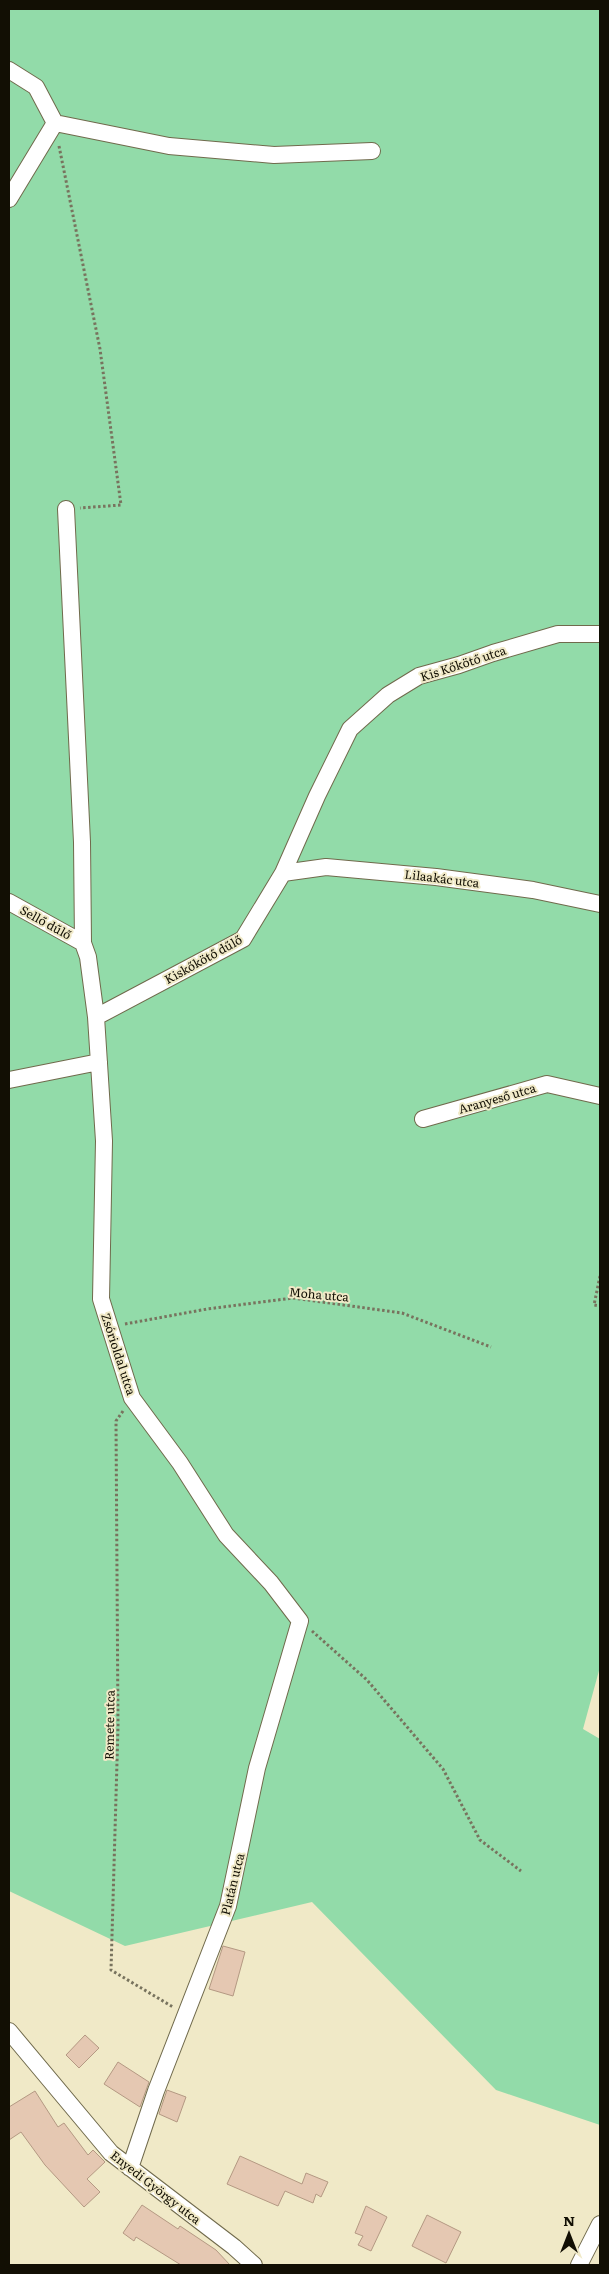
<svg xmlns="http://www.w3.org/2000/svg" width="609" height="2274" font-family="Literata,serif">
	<rect width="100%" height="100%" fill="#f0e9c7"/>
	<path fill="#92dba9" d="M9,9H600V1667L583,1729L600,1739V2125L496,2090L312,1902L125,1946L9,1891Z"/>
	<path fill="#e5c8b2" stroke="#b49983" d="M223,1946L245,1952L233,1996L209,1989Z
		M85,2035L99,2048L79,2068L66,2055Z
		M118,2062L149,2082L140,2107L104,2084Z
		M167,2090L186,2097L177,2122L159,2114Z
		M35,2091L58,2127L64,2123L88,2155L93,2150L105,2162L87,2179L100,2192L84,2207L45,2165L21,2132L9,2140V2107Z
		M240,2156L302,2184L306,2173L328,2182L321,2197L316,2194L313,2203L285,2191L278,2206L227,2184Z
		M142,2205L178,2229L180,2226L216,2250L230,2265H181L136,2237L134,2241L123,2233Z
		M366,2206L387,2217L371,2251L358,2245L363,2236L355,2233Z
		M427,2215L461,2232L446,2263L412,2246Z"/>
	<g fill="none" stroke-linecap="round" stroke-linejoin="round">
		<defs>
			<path id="street" d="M9,70L36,87L55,123
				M55,123L169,146L274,155L372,151
				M9,199L55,123
				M66,509L82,842L83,943L88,957L96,1017L104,1141L101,1299L132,1398L180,1463L226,1535L271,1583L300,1621L257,1768L228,1906L156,2091L130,2168
				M283,873L326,867L436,877L533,890L600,904
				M9,902L83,943
				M96,1017L243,939L283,873L317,796L350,729L388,695L419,676L459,665L493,653L558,634H600
				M9,1080L99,1062
				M423,1119L547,1084L600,1096
				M9,2031L111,2153L234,2247L254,2265
				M579,2265L600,2224"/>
		</defs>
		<use href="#street" stroke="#706a4c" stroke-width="18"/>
		<path stroke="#78735e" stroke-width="3" stroke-dasharray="2.5 2.5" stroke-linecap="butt" d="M59,146L100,349L121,505L80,508
			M600,1276L594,1305L600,1306
			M125,1324L207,1309L293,1298L402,1313L491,1347
			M123,1411L116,1421L118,1727L111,1970L173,2007
			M312,1631L367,1680L443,1769L480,1840L521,1871"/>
		<use href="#street" stroke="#fff" stroke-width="16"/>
	</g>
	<g text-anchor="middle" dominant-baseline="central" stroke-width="4" stroke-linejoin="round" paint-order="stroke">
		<g font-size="12" fill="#120f04" stroke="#f0e9c7">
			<text transform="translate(463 663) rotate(-18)">Kis Kőkötő utca</text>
			<text transform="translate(442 878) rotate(7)">Lilaakác utca</text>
			<text transform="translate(46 922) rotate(29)">Sellő dűlő</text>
			<text transform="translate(203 959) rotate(-29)">Kiskőkötő dűlő</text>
			<text transform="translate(497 1098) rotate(-16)">Aranyeső utca</text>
			<text transform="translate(319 1294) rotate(5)">Moha utca</text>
			<text transform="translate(119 1354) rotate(72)">Zsórioldal utca</text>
			<text transform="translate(109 1725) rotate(-89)">Remete utca</text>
			<text transform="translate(232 1884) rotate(-76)">Platán utca</text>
			<text transform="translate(156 2187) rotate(38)">Enyedi György utca</text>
		</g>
	</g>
	<rect width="609" height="2274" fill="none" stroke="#120f04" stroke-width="20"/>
	<g transform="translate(569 2234)" stroke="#f0e9c7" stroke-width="4" paint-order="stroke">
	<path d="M0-4L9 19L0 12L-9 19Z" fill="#120f04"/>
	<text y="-8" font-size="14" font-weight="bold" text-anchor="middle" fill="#120f04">N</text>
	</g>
</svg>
